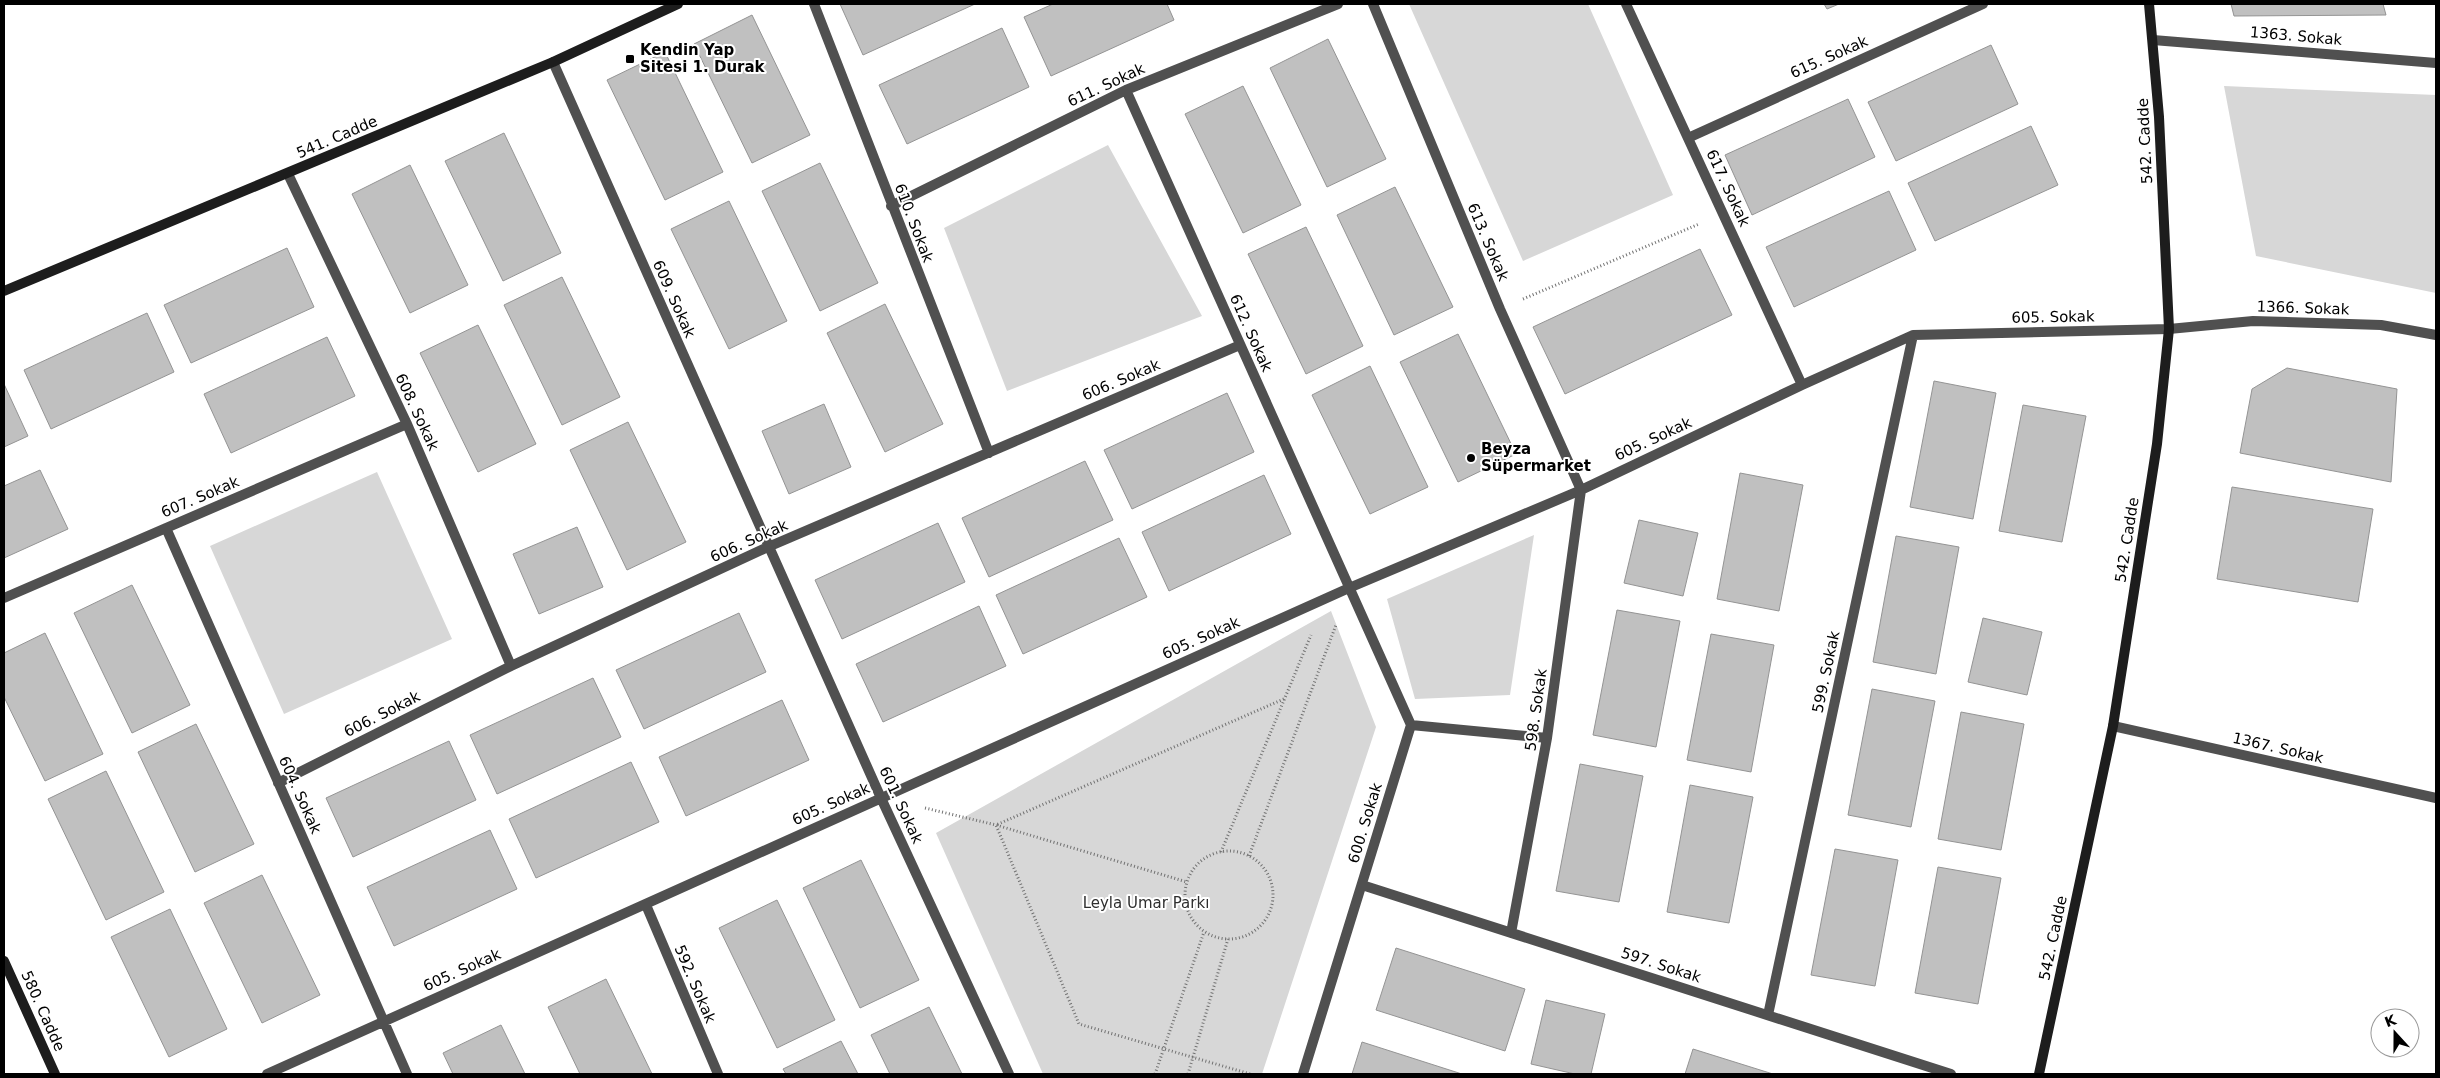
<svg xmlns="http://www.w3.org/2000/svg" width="2440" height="1078" font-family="'DejaVu Sans',sans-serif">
	<rect width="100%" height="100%" fill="#fff"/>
	<path fill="#d7d7d7" d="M1409,4H1588L1673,195L1523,261Z
		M2224,86L2436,95V293L2256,256Z
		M1108,145L1202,316L1007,391L944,228Z
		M377,472L452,639L284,714L210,546Z
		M1534,535L1510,695L1415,699L1387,599Z
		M1331,611L1376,727L1262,1074H1043L936,833Z"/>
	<path fill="#c0c0c0" stroke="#949494" d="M840,4H975L863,55Z
		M1053,4H1167L1174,20L1051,76L1024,17Z
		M1824,4H1839L1827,9Z
		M2231,4H2383L2386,15L2234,16Z
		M752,15L810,135L752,163L694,44Z
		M1002,28L1029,87L907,144L879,85Z
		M1328,39L1386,159L1327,187L1270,68Z
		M1991,45L2018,104L1896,161L1868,102Z
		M665,52L723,172L665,200L607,80Z
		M1243,86L1301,205L1243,233L1185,114Z
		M1848,99L1875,157L1752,215L1725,155Z
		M2031,126L2058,185L1935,241L1908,183Z
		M504,133L561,253L503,281L445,161Z
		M820,163L878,283L820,311L762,191Z
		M410,165L468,285L410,313L352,194Z
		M1395,187L1453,307L1394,335L1337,215Z
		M1889,191L1916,250L1794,307L1766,247Z
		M729,201L787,321L729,349L671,229Z
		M1306,227L1363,346L1306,374L1248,254Z
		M287,248L314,307L191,363L164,305Z
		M1700,249L1732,315L1565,394L1533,327Z
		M562,277L620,397L562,425L504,305Z
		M885,304L943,424L885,452L827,333Z
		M147,313L174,372L51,429L24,370Z
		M478,325L536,444L478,472L420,353Z
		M1458,334L1516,454L1458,482L1400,362Z
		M327,337L355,396L231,453L204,394Z
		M1370,366L1428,487L1370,514L1312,395Z
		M2287,368L2397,389L2391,482L2240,453L2252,389Z
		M1934,381L1996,393L1973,519L1910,507Z
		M4,384L28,436L4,447Z
		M1227,393L1254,452L1132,509L1104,450Z
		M824,404L851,467L789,494L762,431Z
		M2023,405L2086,416L2062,542L1999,531Z
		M628,422L686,542L627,570L570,450Z
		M1085,461L1113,520L989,577L962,518Z
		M40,470L68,529L4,558V486Z
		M1740,473L1803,485L1779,611L1717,599Z
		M1264,475L1291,534L1169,591L1142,532Z
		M2232,487L2373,509L2358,602L2217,579Z
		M1639,520L1698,533L1683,596L1624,583Z
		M938,523L965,582L842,639L815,580Z
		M577,527L603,587L539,614L513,554Z
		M1896,536L1959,547L1936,674L1873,662Z
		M1119,538L1147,597L1023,654L996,595Z
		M132,585L190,705L132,733L74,613Z
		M979,606L1006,666L883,722L856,664Z
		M1617,610L1680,621L1656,747L1593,735Z
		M739,613L766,672L644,729L616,670Z
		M1983,618L2042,632L2027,695L1968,682Z
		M45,633L103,754L45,781L4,697V653Z
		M1711,634L1774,645L1751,772L1687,760Z
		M593,678L621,737L497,794L470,735Z
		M1872,689L1935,701L1911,827L1848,815Z
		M782,700L809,760L686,816L659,757Z
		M1961,712L2024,724L2001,850L1938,839Z
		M196,724L254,844L195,872L138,752Z
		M449,741L476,800L353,857L326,798Z
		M631,762L659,822L536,878L509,819Z
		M1580,764L1643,776L1619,902L1556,891Z
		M106,771L164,892L106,920L48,799Z
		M1690,785L1753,797L1729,923L1667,912Z
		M490,830L517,889L394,946L367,887Z
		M1835,849L1898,860L1875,986L1811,975Z
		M861,860L919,980L860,1008L803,888Z
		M1938,867L2001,878L1978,1004L1915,993Z
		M262,875L320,995L262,1023L204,903Z
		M777,900L835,1020L777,1048L719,928Z
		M170,909L227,1029L169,1057L111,937Z
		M1396,948L1525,989L1505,1051L1376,1010Z
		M606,979L652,1074H580L548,1007Z
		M1546,1000L1605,1014L1591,1074H1575L1531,1064Z
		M929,1007L962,1074H890L871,1035Z
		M501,1025L525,1074H453L443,1053Z
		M841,1041L858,1074H786L783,1069Z
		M1362,1042L1462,1074H1352Z
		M1693,1049L1773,1074H1685Z"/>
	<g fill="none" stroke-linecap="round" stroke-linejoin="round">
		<path stroke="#727272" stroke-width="3" stroke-dasharray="1 2.5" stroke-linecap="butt" d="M1523,299L1699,224
			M925,808L996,825L1187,882
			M1185 895a44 44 0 1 1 88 0a44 44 0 1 1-88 0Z
			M1221,852L1311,635
			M1249,856L1336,625
			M1155,1074L1204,932
			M1188,1074L1228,939
			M1250,1074L1079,1024L996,825L1286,698"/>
		<path stroke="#505050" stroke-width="10" d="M814,4L989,453
			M1373,4L1500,309L1581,490L1547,738L1511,933
			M1626,4L1802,385
			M2153,40L2436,63
			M553,62L881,798L1009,1074
			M1126,90L1411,725L1303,1074
			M1688,138L1983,4
			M288,174L407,424L511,666
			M891,206L1126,90L1338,4
			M166,528L407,1074
			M4,598L407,424
			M1411,725L1547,738
			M2113,726L2436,798
			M278,783L511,666L768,547L1240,345
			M1362,885L1951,1074
			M646,905L718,1074
			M1768,1015L1913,335
			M267,1074L1349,588L1581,490L1802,385L1913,335L2169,329L2253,321L2381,325L2436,335"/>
		<path stroke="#1d1d1d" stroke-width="10" d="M4,291L553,62L678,4
			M4,961L55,1074
			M2039,1074L2113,726L2157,444L2169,329L2159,117L2149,4"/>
	</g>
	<g fill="#000" stroke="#fff" stroke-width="2">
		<rect x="625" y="54" width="10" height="10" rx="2.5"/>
		<circle cx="1471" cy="458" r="5"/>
	</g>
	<g text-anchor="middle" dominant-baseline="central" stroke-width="4" stroke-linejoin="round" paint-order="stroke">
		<g font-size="15" fill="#000" stroke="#fff">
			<text transform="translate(2296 36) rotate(5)">1363. Sokak</text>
			<text transform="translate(1829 57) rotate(-24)">615. Sokak</text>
			<text transform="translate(1106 85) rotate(-25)">611. Sokak</text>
			<text transform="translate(337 137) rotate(-23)">541. Cadde</text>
			<text transform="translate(2145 141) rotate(-93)">542. Cadde</text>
			<text transform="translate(1728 188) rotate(65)">617. Sokak</text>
			<text transform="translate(914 223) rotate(69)">610. Sokak</text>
			<text transform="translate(1488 242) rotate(67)">613. Sokak</text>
			<text transform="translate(674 299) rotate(66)">609. Sokak</text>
			<text transform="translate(2303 308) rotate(2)">1366. Sokak</text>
			<text transform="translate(2053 317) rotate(-1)">605. Sokak</text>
			<text transform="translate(1251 333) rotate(66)">612. Sokak</text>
			<text transform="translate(1121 380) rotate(-23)">606. Sokak</text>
			<text transform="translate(417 412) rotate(65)">608. Sokak</text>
			<text transform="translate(1653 439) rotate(-25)">605. Sokak</text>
			<text transform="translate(200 497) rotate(-23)">607. Sokak</text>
			<text transform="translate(2127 540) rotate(-81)">542. Cadde</text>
			<text transform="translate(749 541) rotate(-24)">606. Sokak</text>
			<text transform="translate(1201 638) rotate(-24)">605. Sokak</text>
			<text transform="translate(1826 672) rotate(-78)">599. Sokak</text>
			<text transform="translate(1536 710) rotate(-82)">598. Sokak</text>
			<text transform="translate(382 714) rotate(-27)">606. Sokak</text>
			<text transform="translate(2278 748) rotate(13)">1367. Sokak</text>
			<text transform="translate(300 795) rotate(66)">604. Sokak</text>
			<text transform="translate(831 804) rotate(-24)">605. Sokak</text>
			<text transform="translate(901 805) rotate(65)">601. Sokak</text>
			<text transform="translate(1365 823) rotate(-73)">600. Sokak</text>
			<text transform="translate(2053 938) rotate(-78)">542. Cadde</text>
			<text transform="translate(1661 965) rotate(18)">597. Sokak</text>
			<text transform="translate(462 970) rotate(-24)">605. Sokak</text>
			<text transform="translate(695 984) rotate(67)">592. Sokak</text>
			<text transform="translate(43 1011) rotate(66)">580. Cadde</text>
		</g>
		<g font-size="15" font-weight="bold" fill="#000" stroke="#fff" text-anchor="start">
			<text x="640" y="50">Kendin Yap<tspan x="640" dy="17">Sitesi 1. Durak</tspan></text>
			<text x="1481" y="449">Beyza<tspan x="1481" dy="17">Süpermarket</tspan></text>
		</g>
		<g font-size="15" fill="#2e2e2e" stroke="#fff">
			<text x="1146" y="903">Leyla Umar Parkı</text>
		</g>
	</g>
	<rect width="2440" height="1078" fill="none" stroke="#000000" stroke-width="10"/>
	<g transform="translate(2395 1033) rotate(339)"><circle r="24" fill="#ffffff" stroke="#999999"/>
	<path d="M0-4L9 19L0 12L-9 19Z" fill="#000000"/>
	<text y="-8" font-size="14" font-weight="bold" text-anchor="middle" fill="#000000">K</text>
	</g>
</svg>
